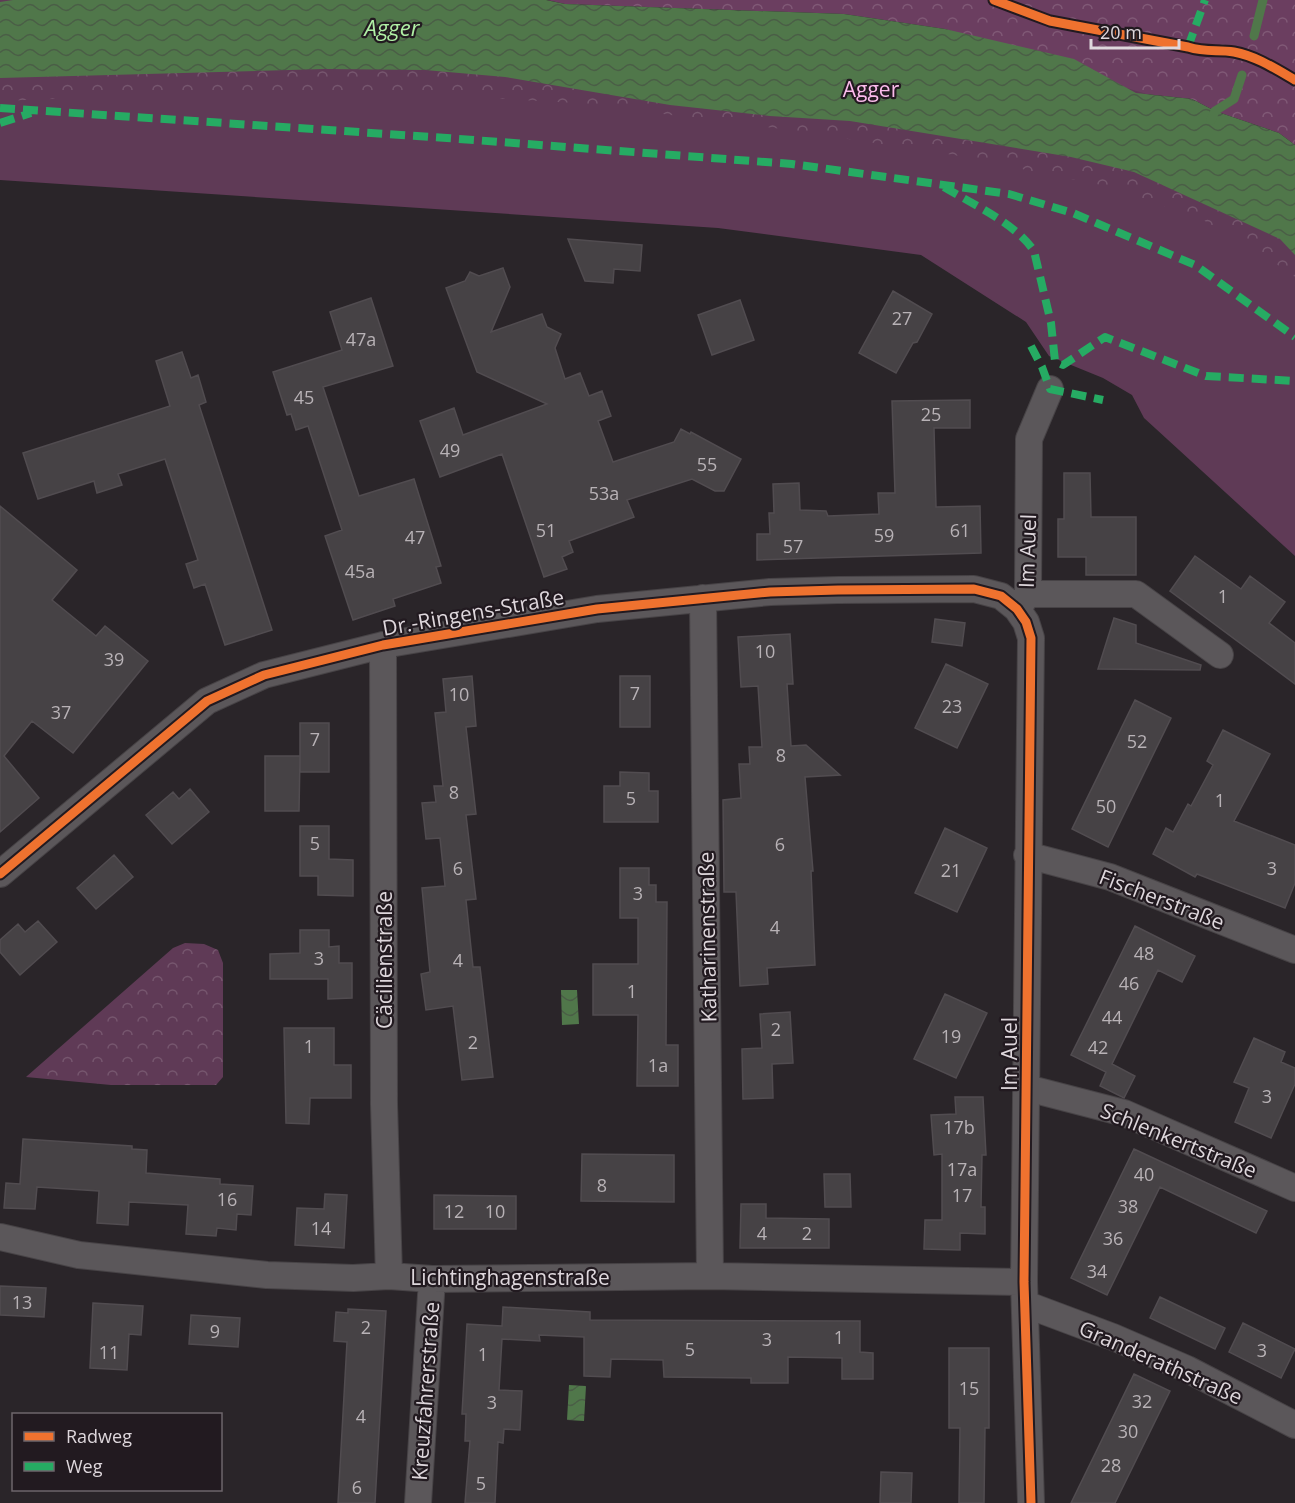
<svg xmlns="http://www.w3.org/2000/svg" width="1295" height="1503" font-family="'Open Sans',sans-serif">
	<defs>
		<pattern id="forest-crowns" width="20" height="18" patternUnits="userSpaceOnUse" patternTransform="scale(1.5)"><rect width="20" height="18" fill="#6b3e60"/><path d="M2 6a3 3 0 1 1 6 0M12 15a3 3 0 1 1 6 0" fill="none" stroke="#805976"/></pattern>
		<pattern id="park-crowns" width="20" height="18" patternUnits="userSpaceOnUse" patternTransform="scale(1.5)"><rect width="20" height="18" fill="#5f3a56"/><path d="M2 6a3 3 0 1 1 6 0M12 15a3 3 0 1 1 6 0" fill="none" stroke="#76566e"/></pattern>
		<pattern id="water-waves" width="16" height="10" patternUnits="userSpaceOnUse" patternTransform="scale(1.5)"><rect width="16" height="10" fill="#50774a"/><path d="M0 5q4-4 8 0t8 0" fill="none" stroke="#4a5e46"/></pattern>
	</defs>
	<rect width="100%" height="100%" fill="#2a2529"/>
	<path fill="#5f3a56" d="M324,69L1071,157L1295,255V556L1144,418L1132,395L1103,378L1049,356L1026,322L921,255L718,228L0,180V78Z"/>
	<path fill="url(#forest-crowns)" d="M547,0H1295V145L1279,133L1215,111L1192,99L1136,93L945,29L844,14L565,4Z"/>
	<path fill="url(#park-crowns)" d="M0,0H533L1107,82L1249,125L1295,149V277L1254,249L1203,220L1110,187L954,155L782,129L576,103L397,93L257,91L0,101Z
		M185,943L204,944L218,950L223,963V1077L216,1085H111L26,1077L173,948Z"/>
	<path fill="url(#water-waves)" d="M13,0H546L565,4L844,14L945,29L1074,59L1136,93L1192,99L1215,111L1279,133L1295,145V255L1280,239L1134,172L1071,157L850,121L770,116L670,105L505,77L425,70L324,69L0,78V2Z
		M561,990H577L579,1024L562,1025Z
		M569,1385L586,1386L584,1421L567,1420Z"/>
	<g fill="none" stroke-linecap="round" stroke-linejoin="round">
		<path stroke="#50774a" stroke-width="9" d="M1254,36L1263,0
			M1211,120L1215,111L1234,99L1242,75"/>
	</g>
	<path fill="#464245" stroke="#514c50" stroke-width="1.5" d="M568,239L642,245L640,271L614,269L613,283L585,281Z
		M503,268L510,287L491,332L542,314L547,327L561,334L555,348L565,379L580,373L589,396L602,391L611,416L598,421L613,462L674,442L681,429L690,434L691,432L741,459L724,491H715L692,479L627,500L634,517L569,541L573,552L562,557L567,569L544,577L502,454L440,477L420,421L454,408L463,435L547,404L477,372L446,288L465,281L470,272L479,276Z
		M893,291L932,314L917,342L913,343L896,373L859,353Z
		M371,298L393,366L323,387L359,496L414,479L441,566L436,567L441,583L393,599L395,606L353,620L325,536L342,530L308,426L296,430L291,414L287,415L273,372L342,350L330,312Z
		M740,300L754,340L712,355L698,315Z
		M182,352L191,378L198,375L206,402L199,405L272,630L225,645L205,584L194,588L186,564L198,560L165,459L118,474L122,485L97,493L94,481L38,499L23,453L170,406L156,361Z
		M970,400V428H934L936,507L980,506L981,553L757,560V534H770L769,513H774L773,484L799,483L800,510L826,511L828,516L879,514L878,493H895L892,401Z
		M1064,473H1090L1091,517H1136V575H1086V557H1058V519H1064Z
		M0,506L77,570L52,600L96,636L105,626L148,661L73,753L32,721L4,756L39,798L0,832Z
		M1195,556L1241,589L1250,576L1285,602L1269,623L1295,643V684L1170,591Z
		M1114,618L1136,625V643L1201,665L1200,670L1098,669Z
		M935,619L965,623L962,646L932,642Z
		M790,634L793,684H787L791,746L806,745L840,775L805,777L813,871H811L815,965L767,968L768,984L740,986L736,892H724L723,800L741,798L739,764H750L749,747H762L758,686L741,687L738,637Z
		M946,664L988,684L957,748L915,728Z
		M472,676L476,726L466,727L476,814L466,815L476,899L466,900L473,967H480L493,1077L462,1080L453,1006L426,1010L421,974L430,972L422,888L445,886L440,838L426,839L422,803L436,802L434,786H443L435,713L446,712L443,679Z
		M620,676H650V727H620Z
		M1135,700L1171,718L1108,847L1072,829Z
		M300,723H329V772H300Z
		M1223,730L1270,754L1234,821L1295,845V883L1285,908L1197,874L1195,877L1153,854L1166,828L1173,832L1188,804L1191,806L1213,765L1207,761Z
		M265,756H300L299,811H265Z
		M620,772L649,773V791H658V822H604V786H620Z
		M190,789L209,812L172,844L146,815L173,792L179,799Z
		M300,826H329V859L353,860V896L318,895V876H300Z
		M945,828L987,848L957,912L915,893Z
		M114,855L133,877L96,909L77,888Z
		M620,868H649V885H656V902H667L666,1045H678V1086H637L638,1015H593V964H638V918H620Z
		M38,921L57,942L20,975L0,952V940L18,924L25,932Z
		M1135,926L1195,956L1182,982L1158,970L1112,1064L1135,1076L1124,1098L1100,1086L1106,1072L1071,1055Z
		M300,930H329V947L339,946V963H352V998L328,999V979H270V954L300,953Z
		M945,994L987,1013L956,1078L914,1059Z
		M790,1012L793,1063L772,1064L773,1098L743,1099L742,1049L762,1048L760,1014Z
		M284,1028H334V1065H351V1098H310L309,1124L286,1123Z
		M1254,1038L1285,1052L1281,1062L1295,1068V1084L1271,1138L1235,1122L1249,1088L1234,1082Z
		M955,1097H983L986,1155H982L981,1207H985V1234L960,1233V1250L924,1249L925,1220H942V1154L934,1155L931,1115L956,1114Z
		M23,1139L132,1146V1149L147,1150L146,1173L220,1179V1184L253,1186L251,1215L237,1214L236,1230L217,1228L216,1236L186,1234L188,1205L129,1202L128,1225L97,1223L99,1191L37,1187L35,1209L4,1208L6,1183L20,1184Z
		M1134,1149L1267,1211L1256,1233L1160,1187L1107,1295L1071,1278Z
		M582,1154L674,1155V1202L581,1201Z
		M824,1174H850L851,1207H825Z
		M325,1194L347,1195L344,1248L295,1245L297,1208L324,1209Z
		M434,1195L516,1196V1229H434Z
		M741,1204H766V1218L829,1219V1248H740Z
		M0,1286L46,1288L44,1317L0,1315Z
		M1160,1297L1225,1328L1215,1349L1150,1318Z
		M93,1303L143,1306L141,1335L129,1334L127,1370L90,1368Z
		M503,1307L590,1312V1320L860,1321V1352L873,1353V1379H842V1358L788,1357V1383H751V1378L664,1377L663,1360L611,1359L610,1377L584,1376V1337L539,1335L540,1341L502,1339L499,1390L522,1391L520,1430L504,1429L503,1443L498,1442L495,1503H465L470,1441H465L466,1414H462L467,1324L502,1326Z
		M348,1309L386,1311L375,1503H338L347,1342L334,1341L336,1312L348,1313Z
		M191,1315L240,1318L238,1347L189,1344Z
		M1243,1323L1295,1349L1281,1378L1229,1352Z
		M949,1348H989V1428H985L984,1503H959L960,1428H949Z
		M1134,1374L1170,1391L1115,1503H1071Z
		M881,1472L912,1473L911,1503H880Z"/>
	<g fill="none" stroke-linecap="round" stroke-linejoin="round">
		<defs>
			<path id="street" d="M1028,594H1136L1220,655
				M703,598L710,1276
				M1017,609L1028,594L1029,439L1050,389
				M383,645L384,1104L389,1276
				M1027,855L1110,877L1295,950
				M0,874L207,701L264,675L383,645L597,609L770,592L838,590L974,589L1001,596L1017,609L1026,622L1031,638L1024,1282L1031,1503
				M1027,1088L1124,1113L1295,1188
				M0,1237L79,1255L267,1275L353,1278L389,1276L432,1279L710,1276L1024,1282
				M1025,1304L1113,1337L1187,1369L1295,1425
				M418,1503L432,1279"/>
		</defs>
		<use href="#street" stroke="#474346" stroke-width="28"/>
		<use href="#street" stroke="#5b575a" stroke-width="26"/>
		<path stroke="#26ab63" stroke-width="8" stroke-dasharray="15 8" stroke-linecap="butt" d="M1188,47L1205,0
			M0,108L447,138L792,164L1009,194L1073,213L1195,265L1295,337
			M0,123L31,113
			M944,187C974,205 1015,223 1034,251L1051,323L1055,361L1063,365L1105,337L1206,376L1295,381
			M1031,346L1042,367L1050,389L1103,400"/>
		<defs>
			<path id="cycleway" d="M994,0L1050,21L1188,47C1207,53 1218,49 1234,52C1256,56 1276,69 1295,80
				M0,874L207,701L264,675L383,645L597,609L770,592L838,590L974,589L1001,596L1017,609L1026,622L1031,638L1024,1282L1031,1503"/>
		</defs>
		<use href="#cycleway" stroke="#221a20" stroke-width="13"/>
		<use href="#cycleway" stroke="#ef722f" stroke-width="9"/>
	</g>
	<g text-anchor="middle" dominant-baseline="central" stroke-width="4.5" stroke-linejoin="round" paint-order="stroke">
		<g font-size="18" fill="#b8b2b6">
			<text x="902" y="318">27</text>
			<text x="361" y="339">47a</text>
			<text x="304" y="397">45</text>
			<text x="931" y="414">25</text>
			<text x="450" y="450">49</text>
			<text x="707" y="464">55</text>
			<text x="604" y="493">53a</text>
			<text x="546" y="530">51</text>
			<text x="960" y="530">61</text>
			<text x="884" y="535">59</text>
			<text x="415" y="537">47</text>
			<text x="793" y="546">57</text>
			<text x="360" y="571">45a</text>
			<text x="1223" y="596">1</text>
			<text x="765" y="651">10</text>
			<text x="114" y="659">39</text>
			<text x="635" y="693">7</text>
			<text x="459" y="694">10</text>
			<text x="952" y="706">23</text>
			<text x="61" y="712">37</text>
			<text x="315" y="739">7</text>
			<text x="1137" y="741">52</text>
			<text x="781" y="755">8</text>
			<text x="454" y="792">8</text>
			<text x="631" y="798">5</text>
			<text x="1220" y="800">1</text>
			<text x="1106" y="806">50</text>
			<text x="315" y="843">5</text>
			<text x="780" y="844">6</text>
			<text x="458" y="868">6</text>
			<text x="1272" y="868">3</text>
			<text x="951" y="870">21</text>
			<text x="638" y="893">3</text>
			<text x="775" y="927">4</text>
			<text x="1144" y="953">48</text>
			<text x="319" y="958">3</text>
			<text x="458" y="960">4</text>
			<text x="1129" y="983">46</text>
			<text x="632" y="991">1</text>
			<text x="1112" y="1017">44</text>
			<text x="776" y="1029">2</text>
			<text x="951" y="1036">19</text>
			<text x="473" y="1042">2</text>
			<text x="309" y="1046">1</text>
			<text x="1098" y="1047">42</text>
			<text x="658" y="1065">1a</text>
			<text x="1267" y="1096">3</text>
			<text x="959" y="1127">17b</text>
			<text x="962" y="1169">17a</text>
			<text x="1144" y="1174">40</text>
			<text x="602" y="1185">8</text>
			<text x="962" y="1195">17</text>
			<text x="227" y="1199">16</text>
			<text x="1128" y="1206">38</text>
			<text x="454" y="1211">12</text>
			<text x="495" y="1211">10</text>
			<text x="321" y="1228">14</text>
			<text x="762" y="1233">4</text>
			<text x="807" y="1233">2</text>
			<text x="1113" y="1238">36</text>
			<text x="1097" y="1271">34</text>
			<text x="22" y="1302">13</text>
			<text x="366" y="1327">2</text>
			<text x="215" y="1331">9</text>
			<text x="839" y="1337">1</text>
			<text x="767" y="1339">3</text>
			<text x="690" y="1349">5</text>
			<text x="1262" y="1350">3</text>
			<text x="109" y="1352">11</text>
			<text x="483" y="1354">1</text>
			<text x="969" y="1388">15</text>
			<text x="1142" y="1401">32</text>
			<text x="492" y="1402">3</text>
			<text x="361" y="1416">4</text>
			<text x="1128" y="1431">30</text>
			<text x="1111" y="1465">28</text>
			<text x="481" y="1483">5</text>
			<text x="357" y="1487">6</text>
		</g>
		<g font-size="21" fill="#fbbbeb" stroke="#221a20">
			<text x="871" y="89">Agger</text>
		</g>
		<g font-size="21" fill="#ded7dc" stroke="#221a20">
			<text transform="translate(1027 551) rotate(-88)">Im Auel</text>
			<text transform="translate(473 612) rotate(-10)">Dr.-Ringens-Straße</text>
			<text transform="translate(1162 899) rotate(21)">Fischerstraße</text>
			<text transform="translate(707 937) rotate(-91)">Katharinenstraße</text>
			<text transform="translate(384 960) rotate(-90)">Cäcilienstraße</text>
			<text transform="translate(1009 1054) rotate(-90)">Im Auel</text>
			<text transform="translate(1179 1140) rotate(22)">Schlenkertstraße</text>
			<text x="510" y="1277">Lichtinghagenstraße</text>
			<text transform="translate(1161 1362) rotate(24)">Granderathstraße</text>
			<text transform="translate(425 1391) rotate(-86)">Kreuzfahrerstraße</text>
		</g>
		<g font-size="22" font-style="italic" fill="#b0f0a5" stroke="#221a20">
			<text x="392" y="27">Agger</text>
		</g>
	</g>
	<rect x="12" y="1413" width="210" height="78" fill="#221a20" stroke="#6d666b" stroke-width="1.5"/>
	<rect x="24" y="1432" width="30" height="9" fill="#ef722f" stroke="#6d666b" stroke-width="1.5"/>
	<text x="66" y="1443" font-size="18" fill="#ded7dc">Radweg</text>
	<rect x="24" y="1462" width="30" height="9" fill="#26ab63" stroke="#6d666b" stroke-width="1.5"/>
	<text x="66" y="1473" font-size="18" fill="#ded7dc">Weg</text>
	<path d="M1091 39v9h88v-9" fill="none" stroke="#ded7dc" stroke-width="3"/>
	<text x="1100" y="39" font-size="18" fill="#ded7dc" stroke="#221a20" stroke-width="4.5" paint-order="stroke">20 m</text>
</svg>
